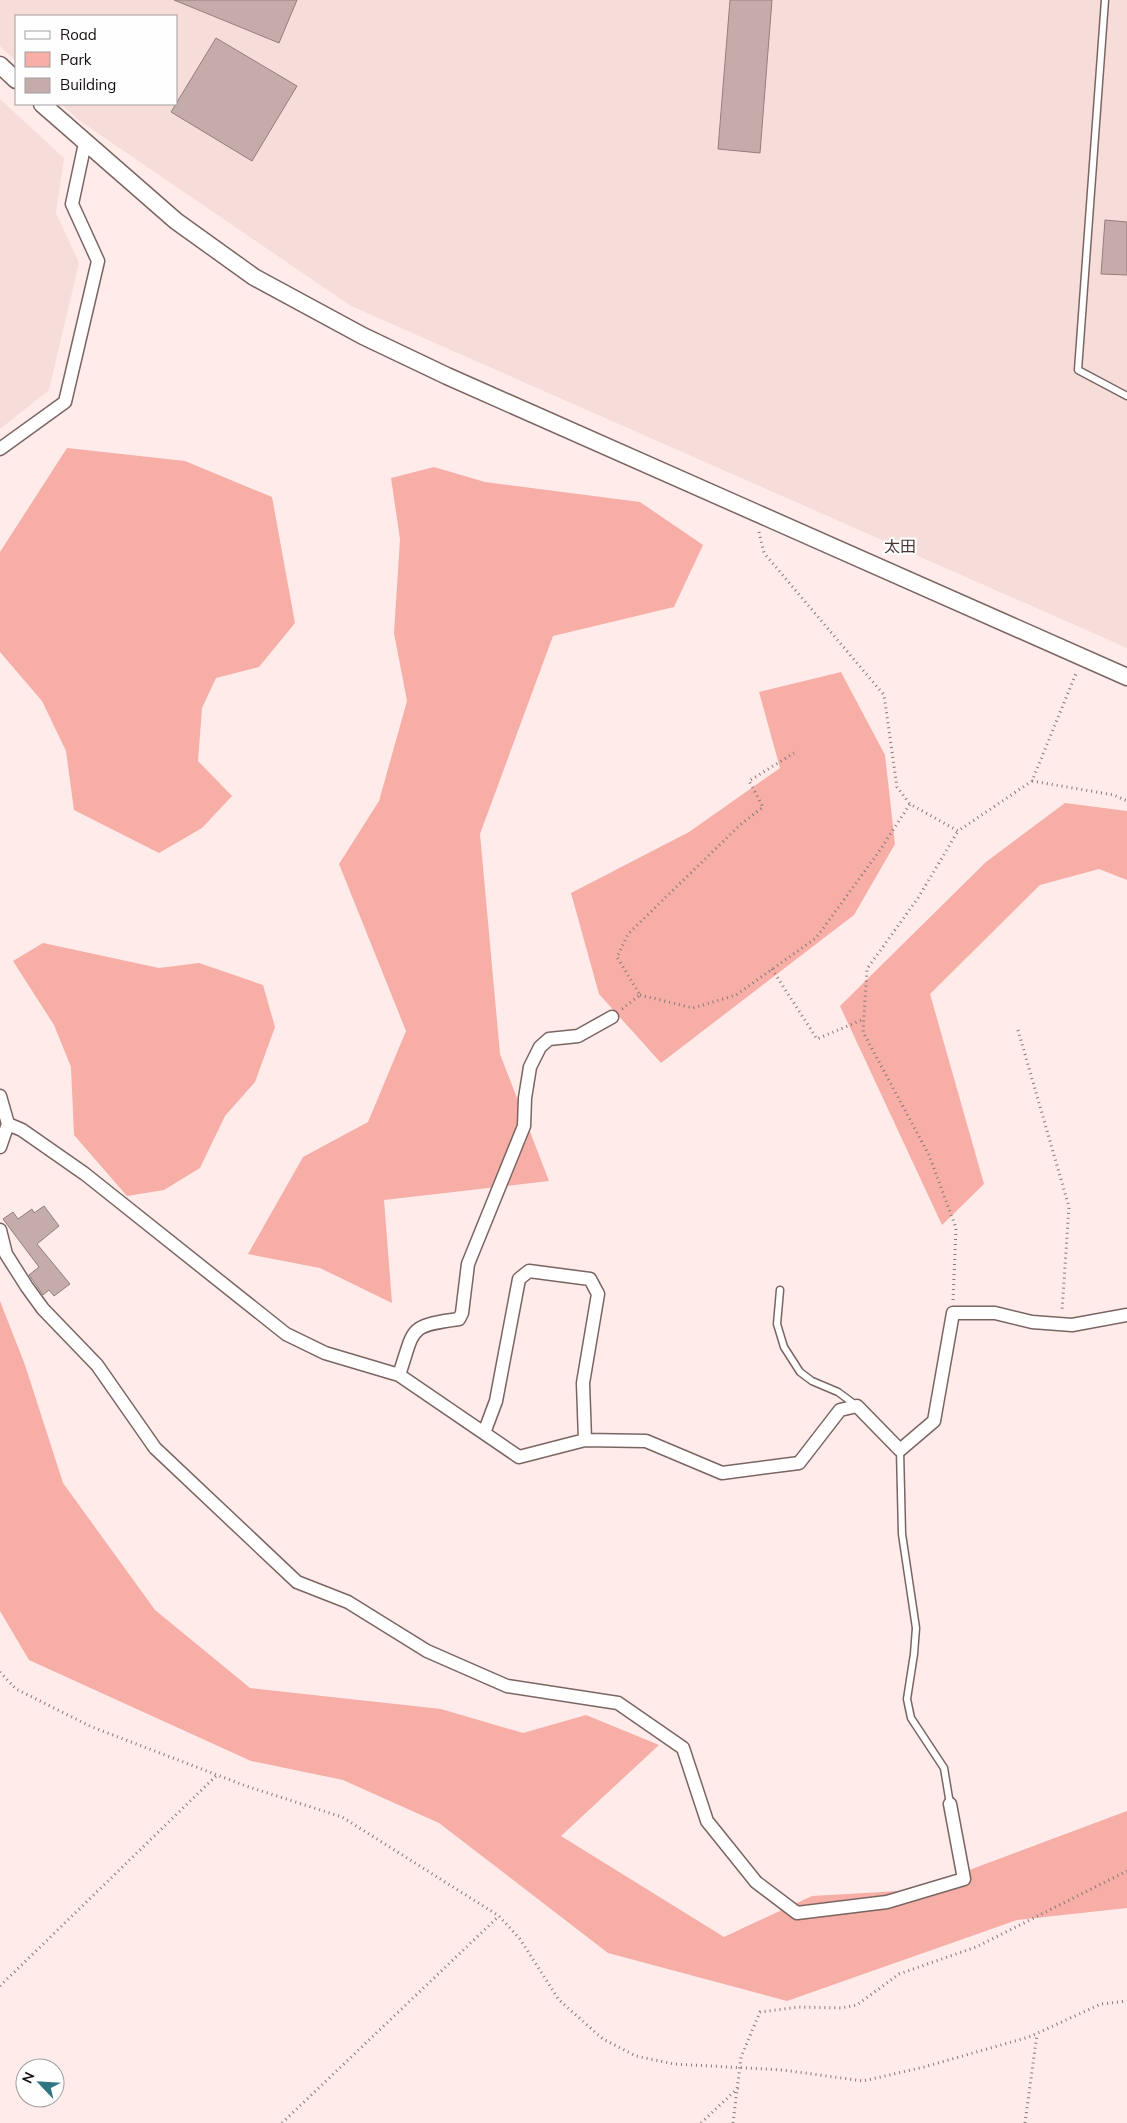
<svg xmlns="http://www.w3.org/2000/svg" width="1127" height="2123" font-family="Mulish,'Noto Sans JP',sans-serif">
	<rect width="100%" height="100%" fill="#ffebe9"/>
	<path fill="#f7ddda" d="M0,0H1127V648L351,306L80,121L61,104H176V16H16V61L0,46Z
		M0,99L64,158L56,213L79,263L49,390L0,429Z"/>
	<path fill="#f6aea7" d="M67,448L185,461L272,497L295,623L259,667L216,678L202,708L198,761L232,796L202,828L159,853L74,810L66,751L42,701L0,652V552Z
		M434,467L485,482L640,502L703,545L674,607L553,636L480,834L500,1054L549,1181L384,1200L392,1303L320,1268L248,1254L303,1157L368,1122L406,1031L339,864L379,801L407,701L394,633L400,539L391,478Z
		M841,672L885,755L895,844L854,915L661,1063L599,994L571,893L689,832L780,768L759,692Z
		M1065,803L1127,811V880L1099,869L1040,885L930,994L984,1184L942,1225L840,1006L986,862Z
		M43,943L159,968L199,963L263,985L275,1027L255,1082L225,1116L200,1168L164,1190L127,1196L74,1135L71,1067L54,1025L13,961Z
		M0,1301L25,1365L63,1483L155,1610L250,1688L441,1709L523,1733L586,1715L659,1745L561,1836L724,1937L812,1896L916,1890L1127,1811V1908L1017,1920L787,2001L608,1953L439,1823L343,1780L251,1761L29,1660L0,1611Z"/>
	<path fill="#c4acaa" stroke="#947e7b" d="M174,0H297L279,43Z
		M730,0H772L760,153L718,149Z
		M216,38L297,86L252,161L171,112Z
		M1105,220L1127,222V275L1101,274Z
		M44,1206L59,1226L37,1244L70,1284L54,1296L49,1290L43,1295L34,1282L29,1275L39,1267L3,1219L13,1212L18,1219L32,1209L34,1213Z"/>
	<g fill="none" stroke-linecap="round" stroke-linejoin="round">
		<defs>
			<path id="service" d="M1105,0L1078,370L1127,396
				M780,1290L777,1324L784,1347L800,1372L812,1381L838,1392L857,1406
				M900,1450L902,1534L916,1628L914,1654L907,1699L911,1718L944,1768L950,1804"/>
			<path id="minor" d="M0,449L65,402L98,261L72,204L85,143
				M0,1096L8,1124L22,1130L85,1174L286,1334L325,1353L399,1375L519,1457L585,1440L646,1441L722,1473L799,1463L840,1410L857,1406L900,1450L934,1421L953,1313H995L1032,1322L1072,1325L1127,1315
				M0,1147L8,1124
				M0,1230L6,1254L27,1287L43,1309L97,1365L155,1448L297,1582L348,1602L427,1651L507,1686L618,1703L683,1748L707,1821L756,1882L797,1913L887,1902L964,1879L950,1804
				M399,1375C415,1328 407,1326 459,1319L462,1313L468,1264L524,1126L525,1098L530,1067L540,1047L549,1039L578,1036L612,1017
				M484,1433L496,1401L519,1279L529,1271L590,1279L598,1294L583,1383L585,1440"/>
			<path id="tertiary" d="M0,65L16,80
				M42,104L176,221L254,277L363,336L447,376L1127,677"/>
		</defs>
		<use href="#service" stroke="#7a6562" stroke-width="9"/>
		<use href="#minor" stroke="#7a6562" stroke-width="15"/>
		<use href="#tertiary" stroke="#7a6562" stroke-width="19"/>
		<path stroke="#867877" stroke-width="3" stroke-dasharray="1 4" stroke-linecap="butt" d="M759,532L764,553L884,695L897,787L910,804
			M1032,781L1114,795L1127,801
			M772,969L817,1039L864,1019
			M640,995L693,1008L736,995L816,938L878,853L910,804L958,831L1032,781L1077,671
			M622,1009L640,995L617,957L628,934L740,825L763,807L749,781L794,753
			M1018,1030L1069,1207L1062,1311
			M953,1300L956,1228L929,1155L863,1032L867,969L918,898L958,831
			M0,1672L16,1689L92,1727L246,1786L342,1817L499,1916L520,1939L559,2000L603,2039L636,2056L674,2064L783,2070L863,2081L924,2067L1029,2037L1101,2004L1127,2001
			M0,1986L217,1775
			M282,2123L499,1916
			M701,2123L738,2088
			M733,2123L741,2057L760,2012L799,2007L841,2008L857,2005L899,1974L976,1947L1127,1871
			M1025,2123L1037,2034"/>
		<use href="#service" stroke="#fff" stroke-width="6"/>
		<use href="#minor" stroke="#fff" stroke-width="12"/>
		<use href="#tertiary" stroke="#fff" stroke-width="16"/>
	</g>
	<g text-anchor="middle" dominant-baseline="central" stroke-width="4.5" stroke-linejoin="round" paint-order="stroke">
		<g font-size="16" fill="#483634" stroke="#fefefe">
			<text x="900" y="546">太田</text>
		</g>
	</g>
	<rect x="15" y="15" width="162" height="90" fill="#fefefe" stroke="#a19e9e"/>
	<rect x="25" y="31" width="25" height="8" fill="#ffffff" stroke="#a19e9e"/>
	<text x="60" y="40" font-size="15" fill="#160e0d">Road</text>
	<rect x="25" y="52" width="25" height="15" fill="#f6aea7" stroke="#a19e9e"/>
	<text x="60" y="65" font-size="15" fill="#160e0d">Park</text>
	<rect x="25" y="78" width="25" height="15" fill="#c4acaa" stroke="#a19e9e"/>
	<text x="60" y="90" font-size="15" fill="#160e0d">Building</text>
	<g transform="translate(40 2083) rotate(295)"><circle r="24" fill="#fefefe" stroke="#a19e9e"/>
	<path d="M0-4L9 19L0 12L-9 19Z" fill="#2f7682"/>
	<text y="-8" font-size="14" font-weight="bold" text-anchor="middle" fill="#160e0d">N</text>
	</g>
</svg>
